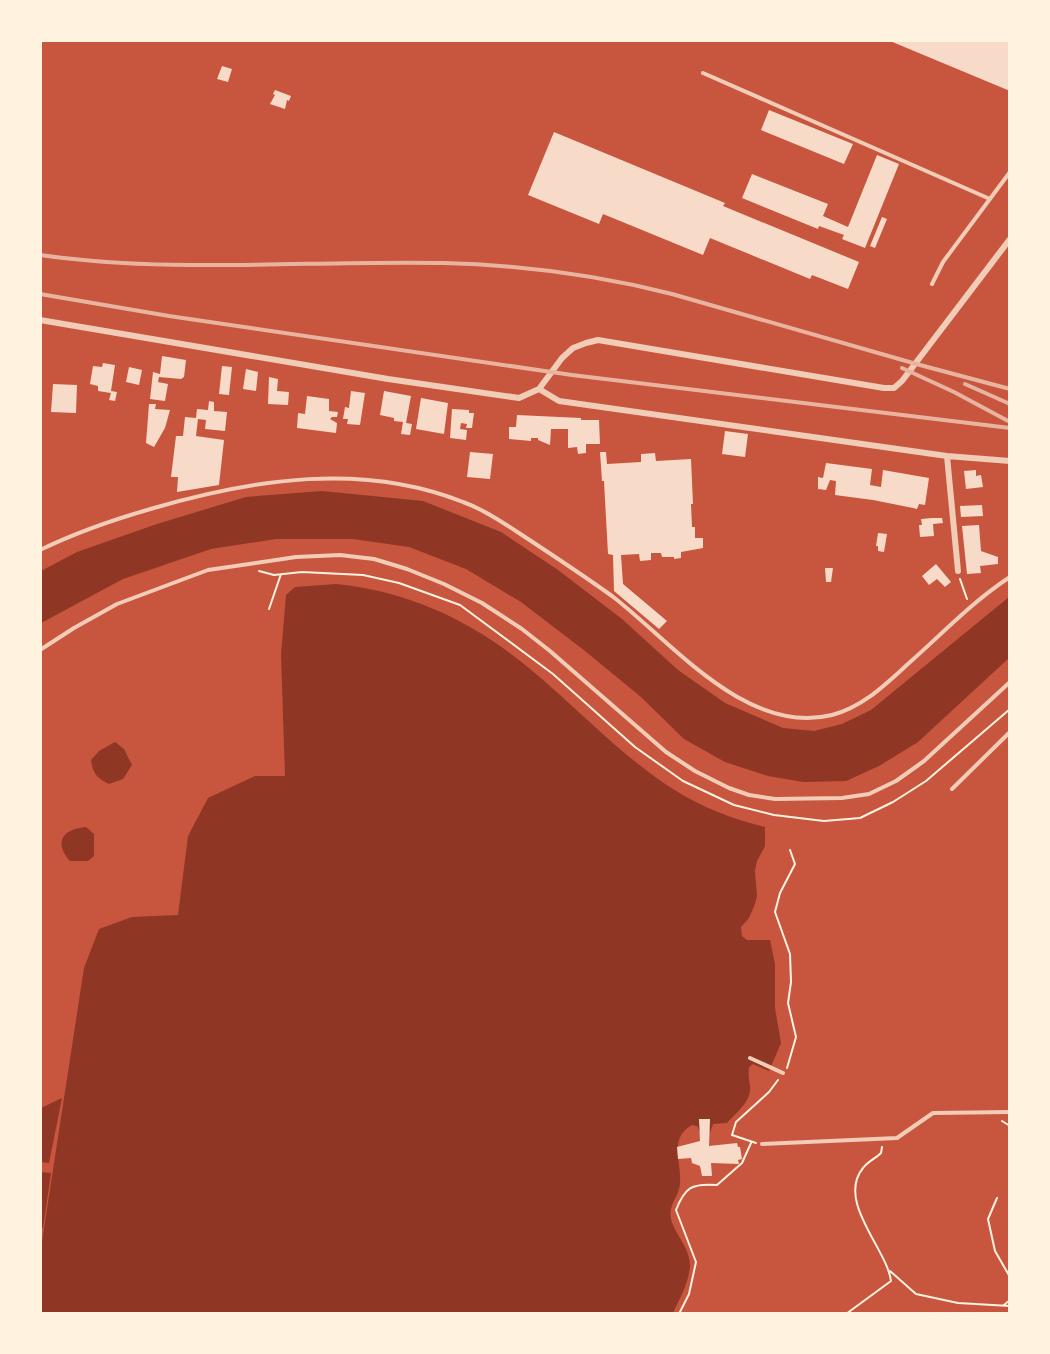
<svg xmlns="http://www.w3.org/2000/svg" width="1050" height="1354" font-family="'Open Sans',sans-serif">
	<rect width="100%" height="100%" fill="#c8553d"/>
	<path fill="#8f3625" d="M322,491L423,501L501,532L558,570L622,619L678,670L725,703L783,728L814,731L842,724L871,710L1009,597V658L918,742L879,766L846,781L803,782L768,776L725,762L684,739L641,697L585,651L521,602L466,569L409,547L353,539H276L211,549L123,579L41,623V571L77,552L157,524L246,497Z
		M336,584C396,590 450,611 500,646C561,689 610,749 673,789C701,807 732,819 765,827V846L757,861L755,871L757,896L755,904L749,918L741,927L742,936L747,940H770L775,964V1008L781,1043L769,1071L753,1064L749,1067C748,1075 749,1079 750,1086C752,1101 736,1113 727,1123L713,1124L710,1133L709,1119L700,1132L697,1126L692,1125C668,1138 682,1163 680,1184C679,1197 668,1204 671,1219C675,1235 690,1247 690,1266C689,1282 680,1298 673,1313L41,1314V1248L84,968L99,929L132,917L178,915L188,836L208,798L255,776H285L281,654L286,595L295,587Z
		M115,742L124,749L132,765L123,779L109,784C97,778 93,774 91,760L99,751Z
		M86,827L94,834V856L88,861H70C53,842 63,829 86,827Z
		M62,1098L49,1163L41,1162V1108Z
		M40,1172L51,1173L43,1228H41Z"/>
	<path fill="#f7dbc8" d="M890,40H1010V91L890,41Z
		M222,66L232,69L228,82L217,79Z
		M275,90L291,96L289,101L287,100L285,109L270,104L275,95L273,94Z
		M769,110L853,144L844,164L761,130Z
		M554,132L725,203L723,206L859,262L848,289L812,275L810,279L710,238L703,255L603,214L599,224L528,195Z
		M877,155L899,164L865,248L842,239L844,235L819,226L818,229L742,198L752,174L828,204L823,216L848,227Z
		M882,217L887,219L875,248L870,246Z
		M162,356L186,360L184,377L181,379L159,377L158,382L168,384L165,401L150,399L153,372L160,374Z
		M103,363L115,365L111,391L117,392L115,401L109,400L111,393L98,391V386L90,384L93,366L102,367Z
		M222,366L232,367L229,395L219,394Z
		M129,367L142,370L139,385L126,382Z
		M246,369L258,372L256,391L243,389Z
		M269,377L278,379L277,391L289,392L288,405L268,404Z
		M53,384L77,385L76,413L51,412Z
		M351,391L365,393L360,425L347,424L348,419H343L345,407L349,408Z
		M384,391L411,396L406,423L412,424L410,435L401,434L403,422L394,421V418L380,415Z
		M307,396L329,399V411L338,412L337,417H332L330,419L337,423L336,433L297,428L298,413L305,414Z
		M421,398L448,403L444,434L416,429Z
		M209,401L214,402V411L227,412L225,431L205,429L206,420L198,419L196,436L224,440L219,485L177,492L178,477H171L176,436H183L185,417L196,418L197,409L208,410Z
		M149,404H156L155,409L170,410L165,428L154,447L146,443Z
		M452,409L469,410V413H474L472,428H466L467,424L461,423L460,429L467,430L466,440L450,438Z
		M517,415L581,418V420H599L600,444H586V453L578,454L577,447L568,448V429H551L550,445L538,440V438H531V441L509,439V427H516Z
		M725,431L748,434L745,457L722,454Z
		M470,452L493,454L490,479L467,477Z
		M600,452H606L607,464L641,462V454L655,453L656,461L691,459L693,504H691L692,527H695V538H703V548L681,552V558L674,559V557H662L661,553H651V560L640,561L639,554L621,555L623,584L667,621L659,629L614,591L613,555L608,554L604,481H602Z
		M826,463L872,469L870,485L881,487L883,470L929,478L925,505L919,504L917,509L913,508L873,500L835,495L836,481L830,480L826,490L818,489V477L823,478Z
		M976,470V476L981,475L983,487L966,489L964,471Z
		M982,505L983,516L961,517L960,506Z
		M932,518H942L943,523L933,524L934,536L920,537L919,525H922L921,519Z
		M979,525L981,551L998,557V564L980,566L981,573L967,574L962,526Z
		M878,533L887,534L884,552L878,551V546H876Z
		M936,564L951,582L945,587L937,579L929,585L922,576Z
		M825,568H833L831,582H826Z
		M699,1119H710L709,1146L737,1143L738,1147H740L742,1159L738,1160L739,1164L711,1163L712,1176H702L700,1166L692,1163L691,1158L678,1159L677,1147L700,1141Z"/>
	<g fill="none" stroke-linecap="round" stroke-linejoin="round">
		<path stroke="#fff3e0" stroke-width="2" d="M259,571L274,575L302,572L363,575L399,583L460,605L553,674L635,747L683,781L734,805L774,815L824,821L860,818L893,802L926,781L1010,709
			M960,579L967,599
			M269,609L281,574
			M787,1068L796,1037L788,1003L791,982L790,954L775,912L780,893L795,864L790,850
			M1002,1121L1010,1126
			M756,1143L732,1135L736,1122L769,1092L778,1080
			M997,1198L988,1219L995,1251L1010,1277
			M890,1271L916,1294L958,1303L1010,1306
			M1004,1305L1010,1300
			M679,1314L689,1294L696,1262L676,1210C685,1187 692,1183 717,1185L742,1163L751,1143
			M846,1314L891,1281C887,1249 836,1201 863,1168C867,1162 876,1158 881,1153L882,1147"/>
		<path stroke="#f1ccb7" stroke-width="4" d="M703,73L990,199
			M932,284L943,262L1010,172
			M40,550C77,532 115,519 154,508C254,479 363,462 463,502C485,510 505,524 525,537C554,556 584,576 612,596C672,642 746,736 832,715C863,707 886,684 909,663C942,634 973,601 1010,577
			M40,650L74,628L117,604L208,570L296,557L340,555L374,559L407,569L444,584L482,603L522,629L550,651L666,752L695,771L729,788L749,795L775,799L842,798L869,794L896,781L924,761L1010,682
			M952,789L1010,732
			M750,1058L783,1073
			M762,1144L897,1138L933,1113L1010,1112"/>
		<path stroke="#f1ccb7" stroke-width="6" d="M40,320L388,379L519,398L539,389L562,358L573,348L586,343L598,340L884,388H894L902,381L1010,239
			M539,389L559,401L947,456L1010,461
			M947,456L958,571"/>
		<path stroke="#e9b49f" stroke-width="4" d="M40,255C174,274 309,260 444,263C521,265 597,275 672,294L920,365L1010,389
			M40,294L169,316L572,375L1010,428
			M902,368L954,392L1010,422
			M965,384L1010,404"/>
	</g>
	<rect width="1050" height="1354" fill="none" stroke="#fff3e0" stroke-width="84"/>
</svg>
